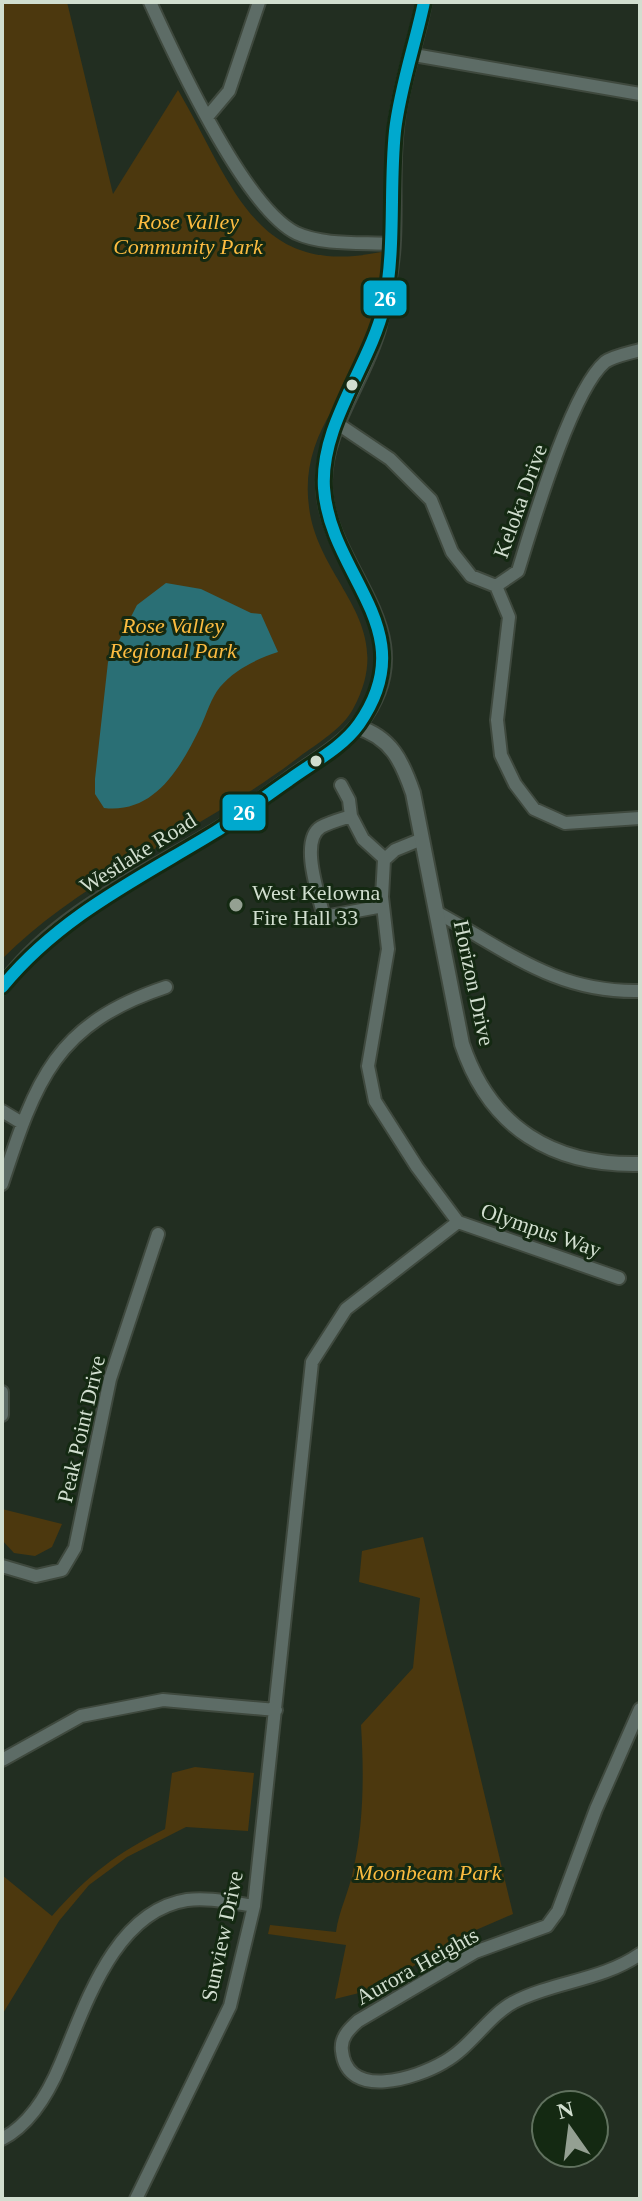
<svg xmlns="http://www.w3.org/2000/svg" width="642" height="2201" font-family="'Times New Roman',serif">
	<rect width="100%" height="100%" fill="#222e21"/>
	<path fill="#4c380e" d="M2,2H67L113,194L178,90C234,186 256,283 389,250C378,292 370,339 353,379C349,389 340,399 333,409C314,439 304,471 309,507C318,583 400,623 353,709C342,729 318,743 299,757C207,828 88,873 2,959Z
		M2,1509L62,1524L52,1547L35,1556L14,1553L2,1540Z
		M423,1537L513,1914L469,1933L375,1989L335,1999L346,1945L268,1934L270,1925L336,1932C339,1910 349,1892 353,1871C364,1824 364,1772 361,1725L413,1668L420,1598L359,1582L362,1551Z
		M195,1767L254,1773L248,1831L186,1827L127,1857L89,1885L59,1921L2,2015V1875L52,1916C88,1875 117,1853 165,1829L172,1773Z"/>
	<path fill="#2a6f75" d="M166,583L201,589L251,613L261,614L278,652C257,659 235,669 220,687C211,698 207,713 201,726C181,767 155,814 104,808L95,794V779L108,662L137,605Z"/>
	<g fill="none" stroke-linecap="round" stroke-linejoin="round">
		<defs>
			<path id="minor" d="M150,2C175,57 244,207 296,233C324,246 363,242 393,244
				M414,55L640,94
				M208,116L229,91L259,2
				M640,350C630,353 613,356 605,362C571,391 532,526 518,571L496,586L509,617L497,720L501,755L515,784L534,809L565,823L640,818
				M338,424L390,459L431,500L452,552L471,576L496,586
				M341,785L349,800L351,816C342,819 330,822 321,827C299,840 319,896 324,917L383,906
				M351,816L363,839L385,859
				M422,839L395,850L384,860L382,897L388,949L368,1066L375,1101L417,1167L458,1222L619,1278
				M436,912C507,950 555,993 640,991
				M2,1111L22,1123
				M2,1184C36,1080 55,1024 166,987
				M2,1392V1415
				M2,1566L36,1576L62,1570L75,1548L110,1379L158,1234
				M640,1709L596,1809L558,1911L547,1926L475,1952L358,2021C349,2029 340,2038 342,2051C347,2101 417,2078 444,2062C471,2047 488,2016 514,2002C555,1981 601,1981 640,1954
				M2,1760L81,1716L163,1700L276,1710
				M2,2139C31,2124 49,2092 61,2063C86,2004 115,1911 187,1900C209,1897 232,1903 254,1906
				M136,2199L230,2006L254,1906L312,1362L346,1309L458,1222"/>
			<path id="tertiary" d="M357,727C391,737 402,761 413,793L462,1044C490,1128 553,1166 640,1164
				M2,987C54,915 140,877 214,832C240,816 264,797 288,780C311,763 342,746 359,724C430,633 328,572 324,488C321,432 363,382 378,329C385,302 392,268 393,240C395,200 391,159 397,119C402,80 417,41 424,2"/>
		</defs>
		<use href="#minor" stroke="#3f493e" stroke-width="16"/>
		<use href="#tertiary" stroke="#3f493e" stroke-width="18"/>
		<use href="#minor" stroke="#5d6c66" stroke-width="12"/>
		<use href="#tertiary" stroke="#5d6c66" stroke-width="14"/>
		<defs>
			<path id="bus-1" d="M2,987C60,916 138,879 215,832C240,816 264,797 289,780C312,763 342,748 359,724C425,630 330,577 324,488C320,424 370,366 384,306C396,247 389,190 395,131C400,87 415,45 424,2"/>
		</defs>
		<use href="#bus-1" stroke="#142912" stroke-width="18"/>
		<use href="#bus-1" stroke="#00a9ce" stroke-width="12"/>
	</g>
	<g fill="#d1decf" stroke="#142912" stroke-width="3">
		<circle cx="352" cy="385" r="7"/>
		<circle cx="316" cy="761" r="7"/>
	</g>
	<circle fill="#94a092" stroke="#142912" stroke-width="3" cx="236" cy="905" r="8"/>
	<g text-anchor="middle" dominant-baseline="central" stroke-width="6" stroke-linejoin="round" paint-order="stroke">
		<g font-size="22" font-style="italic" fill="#fbbb40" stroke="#142912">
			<text x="188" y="221">Rose Valley<tspan x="188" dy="25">Community Park</tspan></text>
			<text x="173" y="625">Rose Valley<tspan x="173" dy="25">Regional Park</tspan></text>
			<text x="428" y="1872">Moonbeam Park</text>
		</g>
		<g font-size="22" fill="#d1decf" stroke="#142912">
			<text transform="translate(520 501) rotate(-70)">Keloka Drive</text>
			<text transform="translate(138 853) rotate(-32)">Westlake Road</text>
			<text transform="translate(474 983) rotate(78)">Horizon Drive</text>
			<text transform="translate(541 1230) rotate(19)">Olympus Way</text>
			<text transform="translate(81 1429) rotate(-77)">Peak Point Drive</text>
			<text transform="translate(222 1936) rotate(-78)">Sunview Drive</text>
			<text transform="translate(417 1966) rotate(-29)">Aurora Heights</text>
		</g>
		<g font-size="22" fill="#d1decf" stroke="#142912" text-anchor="start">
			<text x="252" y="892">West Kelowna<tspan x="252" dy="25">Fire Hall 33</tspan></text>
		</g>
	</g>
	<g stroke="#142912" stroke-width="3">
		<rect x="362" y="279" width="46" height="38" rx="8" fill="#00a9ce"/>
		<rect x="221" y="793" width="46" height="39" rx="8" fill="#00a9ce"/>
	</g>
	<g font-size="22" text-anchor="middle" font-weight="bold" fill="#fff">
		<text x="385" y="306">26</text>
		<text x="244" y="820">26</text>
	</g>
	<rect width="642" height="2201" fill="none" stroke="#d1decf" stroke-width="8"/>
	<g transform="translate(570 2129) rotate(346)"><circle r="38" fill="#142912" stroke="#60715e" stroke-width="2"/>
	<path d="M0-6L14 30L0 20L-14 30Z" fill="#94a092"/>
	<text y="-12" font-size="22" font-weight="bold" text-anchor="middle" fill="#d1decf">N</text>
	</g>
</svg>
